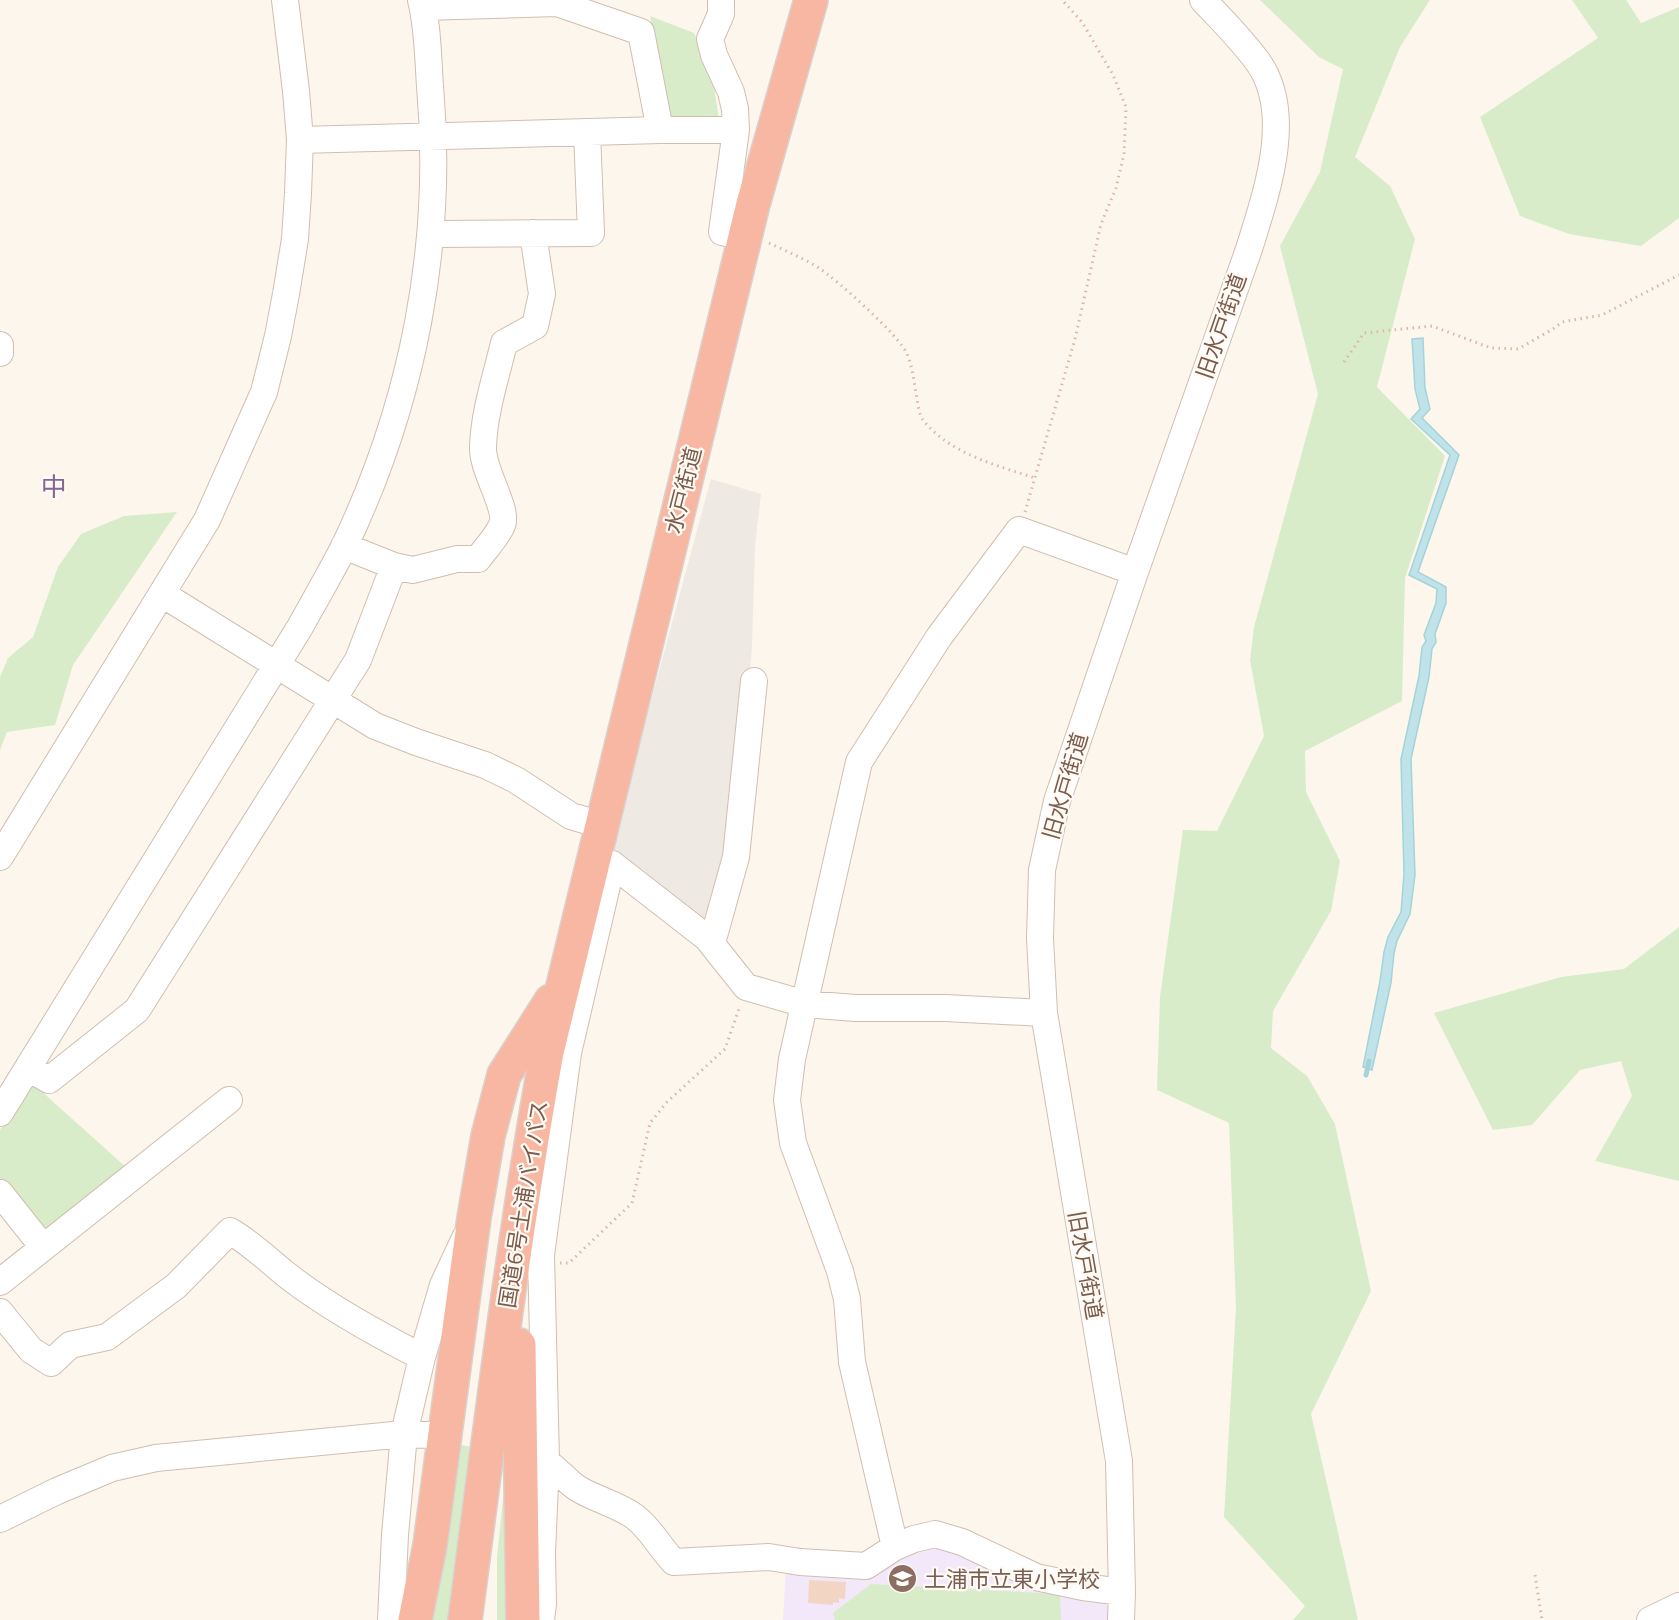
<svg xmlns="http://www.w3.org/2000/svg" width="1679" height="1620" font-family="'Titillium Web','Noto Sans JP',sans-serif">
	<rect width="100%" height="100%" fill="#fdf6ec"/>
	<path fill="#efe9e4" d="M711,479L761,494L755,546L752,647L734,860L707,935L611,849Z"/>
	<path fill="#f3e8fa" d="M934,1544L1081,1594L1110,1606V1620H783L786,1566Z"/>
	<path fill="#d8ecc9" d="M1260,0H1430L1400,47L1355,157L1390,186L1415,239L1377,387L1445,456L1405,578L1402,701L1305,751L1306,792L1340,861L1331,911L1273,1011L1271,1048L1307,1076L1335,1124L1371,1291L1311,1414L1358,1620H1293L1305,1606L1224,1517L1236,1307L1229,1123L1157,1090L1160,997L1183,830L1217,831L1264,736L1250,660L1254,627L1318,394L1280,246L1320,172L1343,69L1319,57Z
		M1572,0H1626L1641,23L1679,7V218L1641,246L1569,234L1520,216L1480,117L1598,38Z
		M650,16L694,33L712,74L719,120L671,118Z
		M177,512L73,665L55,725L7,732L0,750V677L8,658L33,637L58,567L81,534L124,516Z
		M1679,927V1181L1595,1161L1632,1096L1621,1061L1580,1070L1532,1125L1493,1130L1434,1013L1561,977L1624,969Z
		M29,1080L128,1169L44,1236L0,1179V1130Z
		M455,1444L472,1447L455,1620H432Z
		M503,1498L512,1500L513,1620H497V1558Z
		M871,1584L1060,1594L1061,1620H835L833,1613Z"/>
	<path fill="#bfe3e8" stroke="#a5d3da" stroke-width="1.5" d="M1423,338L1425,388L1430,409L1422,418L1459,455L1418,572L1446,587V603L1435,634L1436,642L1432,649L1429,677L1411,759L1415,875L1410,914L1397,941L1394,953L1391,983L1372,1070L1363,1067L1380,981L1384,952L1388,937L1401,912L1404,874L1401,759L1419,676L1422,647L1426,641L1424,635L1436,603L1437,589L1409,575L1450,455L1411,419L1420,409L1415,389L1412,339Z"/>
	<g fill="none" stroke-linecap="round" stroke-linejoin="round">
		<path stroke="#a5d3da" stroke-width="5" d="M1366,1075L1369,1061"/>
	</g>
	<path fill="#f3d5c3" d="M809,1580L846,1582L845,1599L839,1598V1603L833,1602V1605L808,1603Z"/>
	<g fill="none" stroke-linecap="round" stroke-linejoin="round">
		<path stroke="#dcd0c4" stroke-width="26" stroke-dasharray="26 13" stroke-linecap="butt" d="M434,1435L528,1456"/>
		<defs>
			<path id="minor" d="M721,0V14L710,39L714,55L731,92L735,109L736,130L722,232L745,237
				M660,130H736
				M300,140L660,130L641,32L557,3L423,7
				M430,234L591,233L587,132
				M0,345V353
				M344,546L394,566L413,570L457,559H478C485,549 497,537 502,525C509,509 482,471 483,447C484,412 496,377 504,343L535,326L542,294L533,233
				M162,594L375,726L416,742L485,765L516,780L571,816L601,825
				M0,857L207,520L264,392L278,336L286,294L295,239L298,193L300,140L296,91L285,0
				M598,862L612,864L707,938L746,987L805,1004L855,1008H945L1044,1013
				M712,943L736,857L754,681
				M28,1068L49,1080L137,1010L358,660L394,566
				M0,1113L300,627C315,600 330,574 344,547C413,403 444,245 430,86C428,58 428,28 421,0
				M0,1193L43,1247
				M0,1282L229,1100
				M0,1312L31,1350L51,1363L70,1345L107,1337L176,1286L230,1231C251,1243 268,1260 288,1276C328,1307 377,1334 422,1357
				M536,1458C553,1462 562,1478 577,1488C594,1499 618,1504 635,1517C651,1529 660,1548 674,1562L769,1557L800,1562L866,1566L895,1547L914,1539L935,1534L962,1542L1036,1577L1083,1587L1122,1592
				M0,1519L57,1491L112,1468L156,1458L404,1434L434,1435
				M895,1547L852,1362L847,1299L840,1271L793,1143L787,1100L792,1059L859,762L939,637L1019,530L1135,572
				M391,1620L395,1535L404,1434L422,1357L443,1285L465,1238
				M541,1620L543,1604L542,1553L546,1460L541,1255L568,1053L612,864
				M1121,1620L1122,1592L1119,1461L1044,1013L1040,938L1042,870L1057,801L1135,572L1249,249C1266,194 1295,114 1258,62C1242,40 1222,20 1203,0
				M1650,1620L1679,1606"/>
			<path id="highway" d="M519,1345L523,1620
				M415,1620L430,1545L474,1218L488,1136L504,1075L551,1001
				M465,1620C490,1430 513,1240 547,1052L753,204L811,0"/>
		</defs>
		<use href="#minor" stroke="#d1beb0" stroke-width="28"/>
		<use href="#highway" stroke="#dad1cd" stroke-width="36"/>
		<path stroke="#d9b8a5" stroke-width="3" stroke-dasharray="1.5 4.5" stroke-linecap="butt" d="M769,243C786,251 803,258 819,268C837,280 899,335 907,354C915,370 916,411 923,420C950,454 996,465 1035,478
			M1344,362L1364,333L1432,326L1491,348L1518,349L1553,329L1562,322L1602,315L1679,275
			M1025,512L1075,339L1101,224L1116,188L1124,154L1126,107L1113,75L1082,22L1062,0
			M560,1263H569L632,1203L650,1123L667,1102L725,1049L740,1006
			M1535,1575L1542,1620"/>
		<use href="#minor" stroke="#fff" stroke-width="26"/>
		<use href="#highway" stroke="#f7b7a3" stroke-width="33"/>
	</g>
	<defs>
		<symbol id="school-disc" viewBox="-11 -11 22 22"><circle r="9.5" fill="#8d6e63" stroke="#fffaf3"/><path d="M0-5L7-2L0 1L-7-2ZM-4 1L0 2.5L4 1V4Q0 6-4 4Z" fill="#fff"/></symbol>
	</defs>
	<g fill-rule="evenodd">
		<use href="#school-disc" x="886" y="1562" width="33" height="33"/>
	</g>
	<g text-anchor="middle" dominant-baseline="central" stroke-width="4.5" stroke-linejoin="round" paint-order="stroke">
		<g font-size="22" fill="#7a5c4d" stroke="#fffaf3">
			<text transform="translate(1221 326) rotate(-71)">旧水戸街道</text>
			<text transform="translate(683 490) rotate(-76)">水戸街道</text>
			<text transform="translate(1065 786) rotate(-74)">旧水戸街道</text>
			<text transform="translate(523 1204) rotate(-81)">国道6号土浦バイパス</text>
			<text transform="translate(1086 1265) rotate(80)">旧水戸街道</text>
		</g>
		<g font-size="22" fill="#785e54" stroke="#fffaf3" text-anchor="start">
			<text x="924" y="1579">土浦市立東小学校</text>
		</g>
		<g font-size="26" fill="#846695" stroke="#fffaf3">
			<text x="54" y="486">中</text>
		</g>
	</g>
</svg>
